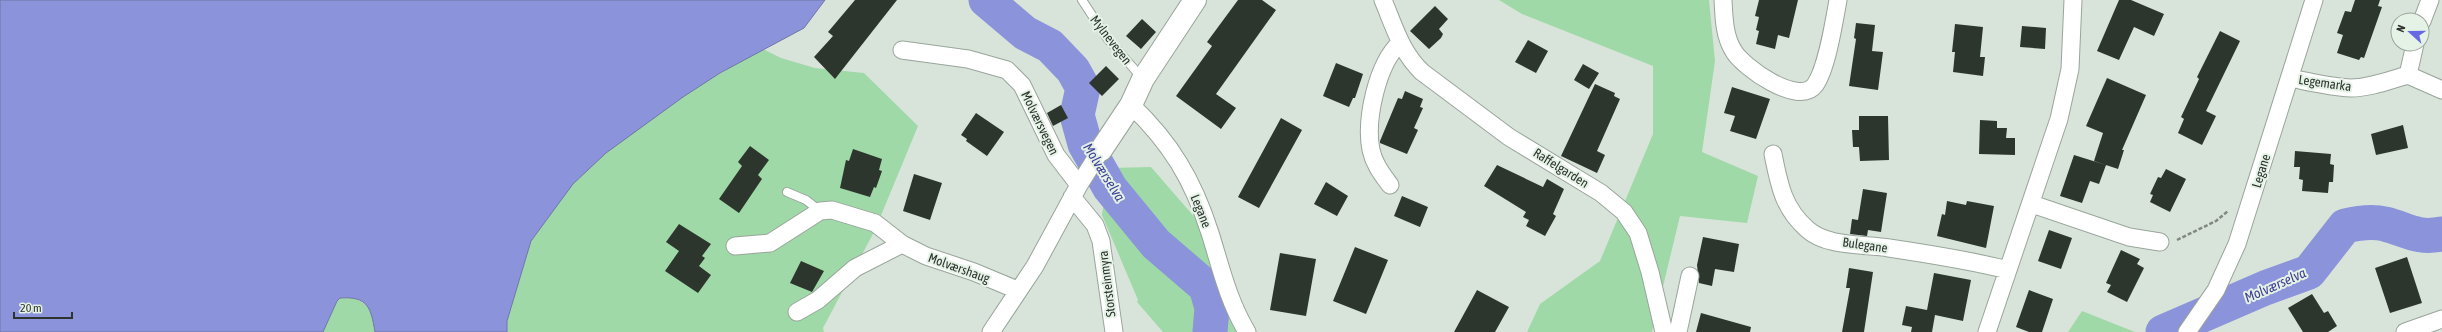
<svg xmlns="http://www.w3.org/2000/svg" width="2442" height="332" font-family="'Asap Condensed',sans-serif">
	<rect width="100%" height="100%" fill="#d8e4d9"/>
	<path fill="#a0d9a8" d="M1499,0H1709L1715,61L1702,152L1758,176L1747,223L1680,216L1652,332H1527L1540,304L1600,261L1653,134V66L1522,14Z
		M763,49L781,58L815,68L864,73L918,126L875,230L823,328L824,332H507V321C512,303 518,284 523,266C526,258 527,247 531,240C574,161 686,91 763,49Z
		M1151,167L1204,228L1228,317L1241,332H1163L1137,302L1138,300L1102,215L1109,168Z
		M352,297C373,307 371,310 375,332H323L337,301L340,298Z
		M2082,311L2135,332H2068Z"/>
	<path fill="#8b93da" stroke="#6f76a6" d="M0,0H825L804,28L720,73L683,97L606,153L573,184L531,241L507,321V332H375C371,308 368,296 340,298L337,301L323,332H0Z"/>
	<g fill="none" stroke-linecap="round" stroke-linejoin="round">
		<path stroke="#8b93da" stroke-width="35" d="M986,0L1025,33L1050,46L1073,70L1083,88L1077,115L1085,144L1110,188L1156,244L1206,287L1212,308L1210,332
			M2163,332L2265,288L2309,272L2345,226C2358,223 2372,221 2385,224C2408,230 2417,239 2442,234"/>
	</g>
	<path fill="#2c362d" d="M855,0H897L835,79L814,57L833,36L828,32Z
		M1238,0H1262L1276,10L1216,94L1236,108L1221,129L1176,96L1212,46L1207,42Z
		M1759,0H1798L1789,38L1778,35L1775,49L1756,44L1759,31L1756,30L1759,17L1755,16Z
		M2119,0H2131L2164,14L2154,36L2134,27L2119,60L2097,51Z
		M2355,0H2380L2378,6L2382,7L2364,58L2361,57L2359,60L2337,53L2343,35L2337,33L2345,11L2351,12Z
		M1435,6L1448,19L1439,29L1443,34L1441,38L1429,49L1410,31Z
		M1142,19L1156,32L1141,49L1126,36Z
		M1856,23L1875,25L1872,51L1883,52L1878,90L1849,86L1856,39L1854,38Z
		M1955,24L1983,27L1980,57H1985L1983,76L1953,72L1955,52H1952Z
		M2022,26L2046,28L2045,49L2020,47Z
		M2220,31L2240,41L2206,111L2216,116L2202,145L2178,133L2184,119L2181,117L2199,79L2197,77Z
		M1528,40L1548,51L1536,73L1515,62Z
		M1336,63L1363,74L1355,98H1353L1349,107L1323,96Z
		M1583,64L1599,73L1589,89L1574,80Z
		M1106,66L1119,79L1102,96L1089,83Z
		M2107,78L2146,95L2122,150H2124L2118,169L2094,161L2103,133L2086,126Z
		M1595,84L1615,93L1614,96L1620,99L1597,151L1605,155L1597,173L1561,156Z
		M1732,87L1770,99L1756,139L1730,131L1735,116L1724,113Z
		M1405,91L1423,99L1420,107L1423,108L1414,128L1418,130L1407,154L1380,143V141L1398,98L1402,99Z
		M1061,105L1068,118L1053,126L1047,113Z
		M976,113L1004,132L987,156L966,141L967,139L961,135Z
		M1859,116H1888L1889,160L1860,161L1859,147H1853L1852,130H1859Z
		M1281,118L1302,130L1259,208L1238,197Z
		M1980,120L1997,121V128H2007L2006,138H2015V155L1979,154Z
		M2403,125L2408,148L2376,155L2371,134Z
		M750,146L769,160L758,175L762,179L739,213L719,199L742,166L738,162Z
		M853,149L882,159L879,170L882,171L876,188L874,187L870,197L840,188L846,160L849,161Z
		M2295,151L2331,154L2330,164L2334,165L2333,182H2329L2328,193L2302,191L2303,180L2299,179L2300,167H2294Z
		M2074,155L2106,165L2099,184L2090,181L2082,203L2060,196Z
		M1497,165L1543,187L1547,179L1564,189L1553,214L1556,216L1545,236L1526,226L1529,220L1523,217L1526,212L1484,186Z
		M2166,169L2186,179L2170,212L2150,202L2153,195L2150,194L2158,177L2161,178Z
		M914,174L942,183L930,220L903,211Z
		M1326,182L1348,196L1337,216L1314,204Z
		M1863,189L1887,193L1881,232L1868,230L1867,236L1850,234L1852,219L1858,220Z
		M1402,196L1428,207L1420,227L1394,216Z
		M1947,201L1966,205L1967,201L1994,206L1986,248L1937,236L1942,214L1945,215Z
		M679,224L711,244L702,256L705,258L699,266L711,275L698,293L665,271L679,251L666,242Z
		M2049,230L2072,238L2061,269L2038,261Z
		M1703,237L1739,244L1734,272L1715,269L1712,286L1699,283L1697,265Z
		M1355,247L1388,260L1366,314L1333,301Z
		M2121,250L2140,259L2137,264L2144,268L2127,302L2107,292L2111,285L2106,283Z
		M1280,253L1316,259L1306,316L1270,310Z
		M2407,257L2422,303L2390,313L2375,268Z
		M801,261L824,271L812,292L790,283Z
		M1849,268L1873,272L1864,332H1842L1850,288H1846Z
		M1934,273L1971,280L1963,321L1935,315L1932,332H1911L1912,327L1902,325L1906,306L1927,310Z
		M1477,290L1509,307L1495,332H1454Z
		M2029,290L2053,299L2042,332H2029L2016,327Z
		M2312,294L2324,313L2328,311L2337,326L2328,332H2303L2288,308Z
		M1701,313L1751,327L1750,332H1696Z"/>
	<g fill="none" stroke-linecap="round" stroke-linejoin="round">
		<defs>
			<path id="lane" d="M1082,0L1107,38L1142,78
				M787,192L806,200L820,211"/>
			<path id="street" d="M1383,0C1394,26 1401,52 1422,72L1509,137L1601,193L1624,212L1638,233L1650,272L1664,332
				M1723,0C1724,17 1724,35 1733,50C1742,67 1799,107 1815,85C1827,68 1834,22 1838,0
				M2422,21L2430,0
				M902,50L968,59L1007,70L1022,85L1056,155L1079,185
				M2408,75L2415,44
				M2290,78C2310,82 2330,87 2351,88C2370,88 2390,80 2408,75L2442,90
				M1131,105C1171,143 1193,180 1210,233C1221,268 1228,300 1247,332
				M1773,154C1779,184 1783,208 1807,229C1826,247 1864,244 1889,248C1929,254 1969,260 2008,270
				M1390,185C1382,174 1374,164 1371,150C1365,120 1377,64 1400,43
				M1072,197L1095,225L1101,241L1114,332
				M2032,204L2129,237L2160,242
				M735,246L770,243L820,211L832,210L875,223L902,244L926,256L974,272L1017,290
				M797,312L818,300L855,268L902,244
				M991,332L1035,266L1079,185L1101,150
				M1678,332L1690,276
				M1987,332L2059,119L2070,69L2073,0
				M2187,332L2216,290L2237,244L2314,0
				M2405,332L2442,319"/>
			<path id="secondary" d="M1101,150L1131,105L1143,79L1195,0"/>
		</defs>
		<use href="#lane" stroke="#99a59b" stroke-width="10"/>
		<use href="#street" stroke="#99a59b" stroke-width="19"/>
		<use href="#secondary" stroke="#99a59b" stroke-width="24"/>
		<path stroke="#808881" stroke-width="2.5" stroke-dasharray="4 2" stroke-linecap="butt" d="M2177,240L2216,221L2228,211"/>
		<use href="#lane" stroke="#fff" stroke-width="8"/>
		<use href="#street" stroke="#fff" stroke-width="17"/>
		<use href="#secondary" stroke="#fff" stroke-width="22"/>
	</g>
	<g text-anchor="middle" dominant-baseline="central" stroke-width="4" stroke-linejoin="round" paint-order="stroke">
		<g font-size="13" fill="#2e332e" stroke="#e5f2e6">
			<text transform="translate(1111 40) rotate(52)">Mylnevegen</text>
			<text transform="translate(2325 83) rotate(8)">Legemarka</text>
			<text transform="translate(1040 123) rotate(64)">Molværsvegen</text>
			<text transform="translate(1561 168) rotate(32)">Raffelgarden</text>
			<text transform="translate(2261 171) rotate(-73)">Legane</text>
			<text transform="translate(1201 211) rotate(68)">Legane</text>
			<text transform="translate(1865 245) rotate(8)">Bulegane</text>
			<text transform="translate(959 268) rotate(20)">Molværshaug</text>
			<text transform="translate(1107 284) rotate(-97)">Storsteinmyra</text>
		</g>
		<g font-size="14" font-style="italic" fill="#3e3f94" stroke="#e5f2e6">
			<text transform="translate(1104 172) rotate(58)">Molværselva</text>
			<text transform="translate(2275 285) rotate(-24)">Molværselva</text>
		</g>
	</g>
	<g transform="translate(2410 32) rotate(291)"><circle r="19" fill="#e5f2e6" stroke="#9ca69c"/>
	<path d="M0-3L7 15L0 10L-7 15Z" fill="#6669e2"/>
	<text y="-6" font-size="11" font-weight="bold" text-anchor="middle" fill="#2e332e">N</text>
	</g>
	<path d="M14 312v6h58v-6" fill="none" stroke="#2e332e" stroke-width="2"/>
	<text x="20" y="312" font-size="12" fill="#2e332e" stroke="#e5f2e6" stroke-width="3" paint-order="stroke">20 m</text>
</svg>
